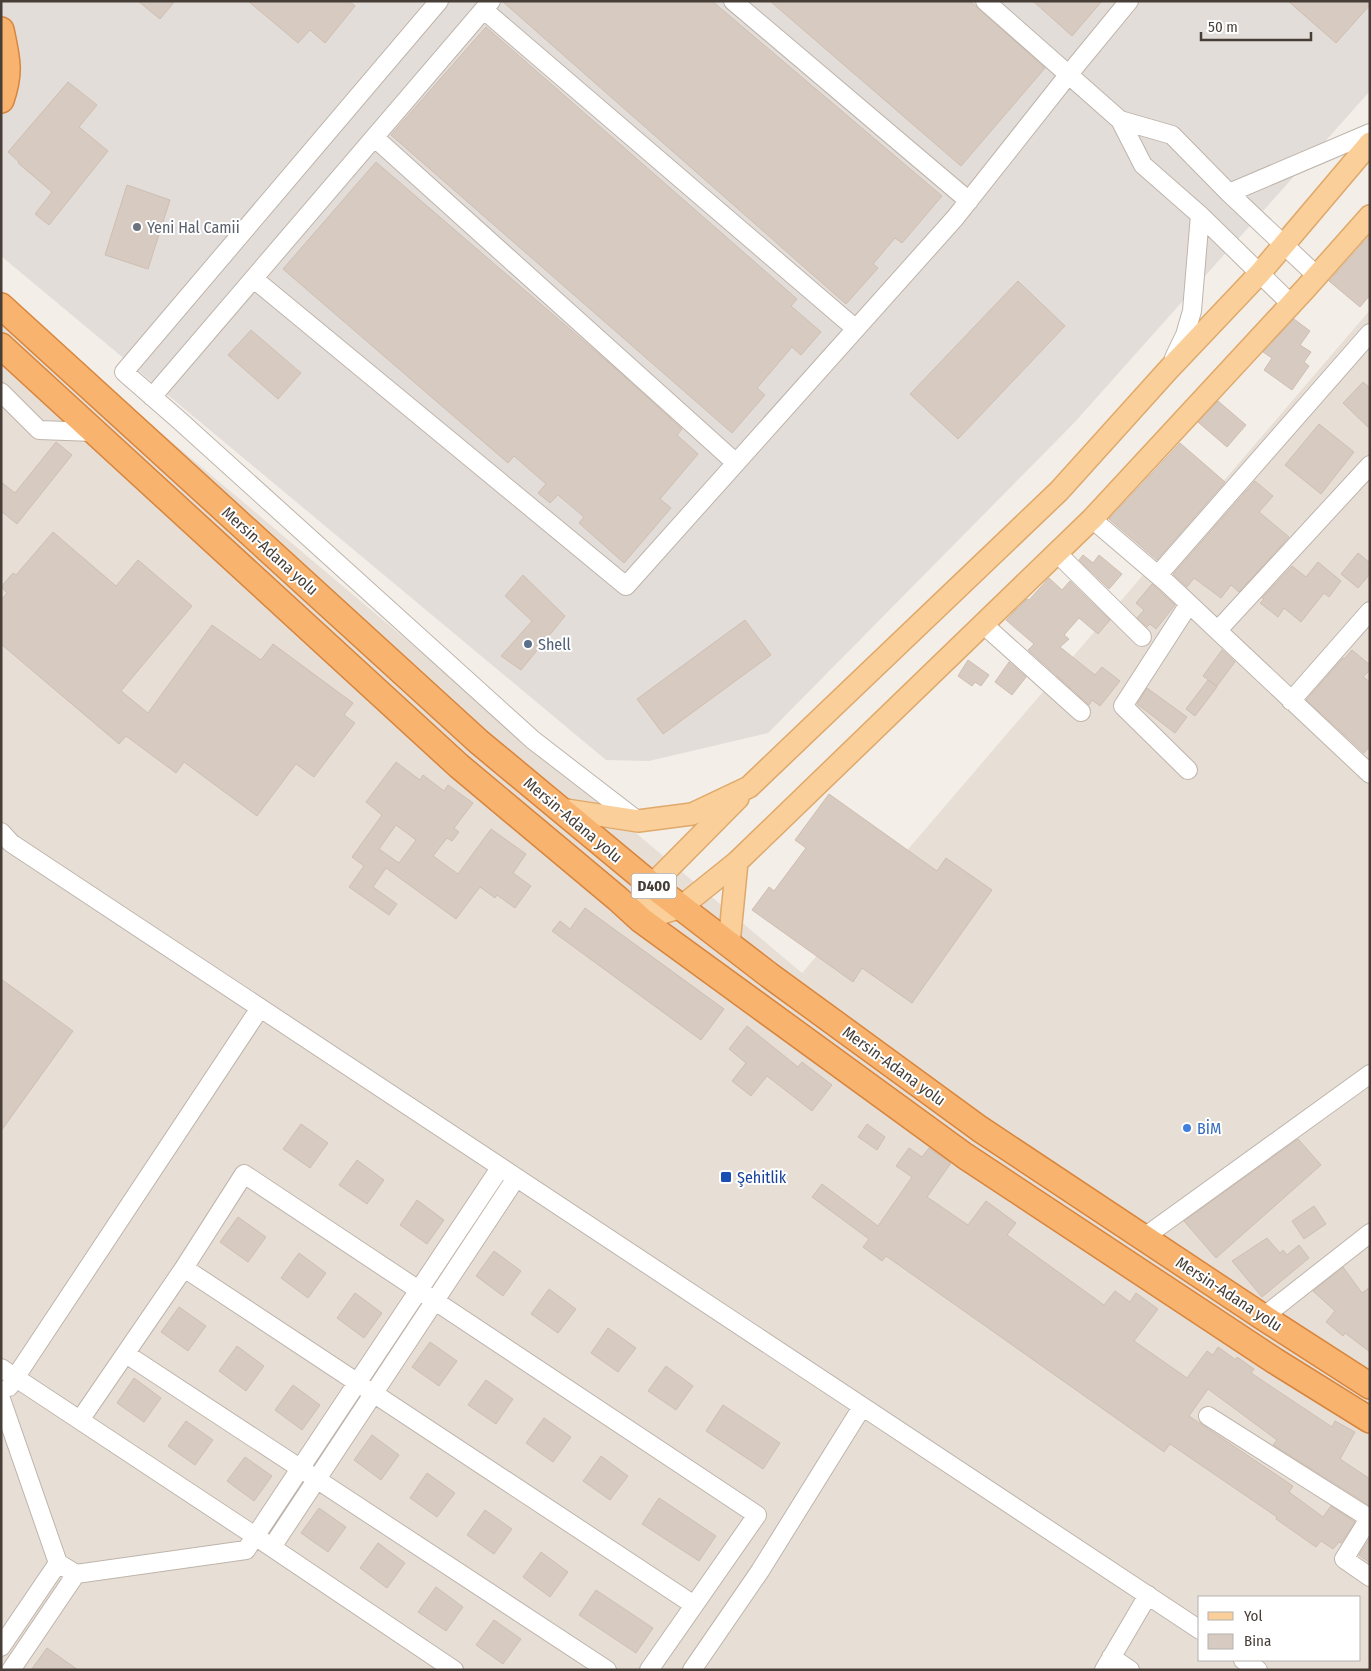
<svg xmlns="http://www.w3.org/2000/svg" width="1371" height="1671" font-family="'Fira Sans Condensed',sans-serif">
	<rect width="100%" height="100%" fill="#f3eee8"/>
	<path fill="#e7dfd6" fill-rule="evenodd" d="M1,298L802,973L1370,310V1670H1ZM1200,1597H1360V1660H1200Z"/>
	<path fill="#e3ddd9" d="M1,1H1370V91L1074,423L768,733L649,761L606,760L1,256Z"/>
	<path fill="#d7cbc1" stroke="#cfbeb1" fill-rule="evenodd" d="M138,1H175L160,19Z
		M248,1H349L355,6L325,43L310,30L298,43Z
		M502,1H712L942,196L902,243L895,238L873,264L878,268L846,304Z
		M770,1H970L1045,68L961,166Z
		M1033,1H1102L1072,36Z
		M1288,1H1370V5L1336,43Z
		M486,27L797,299L791,306L821,332L801,355L792,347L757,388L765,395L732,433L391,135Z
		M68,82L97,105L79,127L108,151L49,225L35,214L52,192L18,163L19,162L8,152Z
		M376,162L615,368L682,429L677,435L698,454L660,499L671,508L624,563L579,523L584,517L558,495L550,503L538,493L546,484L514,456L508,463L283,269Z
		M127,185L170,200L148,269L105,255Z
		M1370,235V295L1360,307L1329,281Z
		M1018,281L1065,326L958,439L910,394Z
		M1294,319L1310,331L1300,345L1311,352L1304,362L1309,366L1292,390L1264,370L1272,358L1263,352Z
		M251,330L301,373L278,399L228,355Z
		M1363,382L1370,388V429L1343,403Z
		M1218,401L1246,425L1227,447L1198,422Z
		M1319,424L1354,452L1321,494L1285,465Z
		M56,442L72,455L17,524L1,511V482L15,493Z
		M1180,443L1225,482L1157,560L1109,519Z
		M1255,481L1273,496L1259,512L1289,537L1239,592L1231,585L1221,598L1194,578L1187,587L1173,574Z
		M53,532L116,586L138,560L192,606L121,691L148,713L212,625L261,660L273,644L353,703L344,715L355,723L314,777L296,764L257,816L184,762L176,773L126,736L119,744L1,644V600L7,593L1,587L13,573L16,575Z
		M1358,553L1370,563V574L1358,588L1341,574Z
		M1083,555L1093,563L1099,555L1122,574L1109,589L1079,560Z
		M1318,562L1341,581L1329,597L1324,593L1301,622L1284,608L1278,617L1260,603L1264,599L1262,598L1292,566L1306,577Z
		M523,575L565,616L521,670L501,656L532,621L505,596Z
		M1049,578L1062,590L1070,581L1110,620L1098,634L1079,618L1064,635L1069,639L1060,647L1095,675L1102,667L1120,681L1100,706L1092,700L1089,705L1028,650L1034,644L1006,620L1027,599L1029,600Z
		M1152,584L1175,605L1156,629L1150,624L1147,627L1137,618L1144,610L1136,603Z
		M745,620L771,655L663,734L637,699Z
		M1222,650L1235,662L1217,686L1203,676Z
		M1352,650L1370,665V670L1363,677L1370,682V746L1364,753L1306,700L1343,658L1344,659Z
		M968,660L989,675L981,686L975,682L972,686L958,676Z
		M1009,662L1026,677L1012,695L995,682Z
		M1208,680L1217,687L1195,716L1186,709Z
		M1147,688L1187,717L1175,733L1137,704Z
		M396,762L420,780L423,775L444,791L448,785L473,803L454,828L459,832L452,841L447,838L433,856L458,874L491,829L526,854L513,873L531,886L515,908L497,895L495,898L480,887L456,919L386,868L373,887L397,904L389,915L349,887L364,866L352,857L382,815L366,802ZM396,825L416,840L399,863L379,849Z
		M829,794L937,871L946,858L992,890L912,1003L862,968L853,982L752,910L769,887L774,891L806,848L795,840Z
		M585,908L724,1009L701,1040L552,931L560,921L570,929Z
		M1,979L73,1031L1,1131Z
		M747,1026L798,1067L802,1062L832,1085L812,1111L767,1076L751,1096L732,1081L746,1063L729,1049Z
		M301,1124L328,1143L310,1168L283,1149Z
		M867,1124L885,1137L877,1150L858,1137Z
		M1298,1139L1321,1165L1216,1258L1184,1221Z
		M909,1148L922,1157L929,1148L951,1163L927,1197L968,1225L986,1201L1016,1223L1007,1235L1104,1305L1115,1291L1130,1302L1136,1293L1158,1309L1134,1341L1187,1378L1207,1351L1213,1355L1218,1347L1236,1360L1237,1357L1254,1369L1251,1373L1332,1427L1335,1421L1355,1432L1340,1459L1370,1479V1506L1273,1445L1277,1440L1208,1389L1189,1416L1293,1486L1289,1492L1323,1517L1331,1506L1355,1522L1341,1543L1339,1542L1333,1549L1321,1541L1316,1547L1276,1519L1277,1517L1170,1444L1164,1452L886,1256L882,1261L863,1247L869,1239L812,1197L822,1184L878,1226L912,1177L896,1166Z
		M357,1160L384,1180L367,1204L339,1185Z
		M417,1200L444,1220L427,1244L400,1225Z
		M1314,1206L1326,1224L1304,1239L1292,1221Z
		M238,1217L266,1237L248,1262L220,1242Z
		M1267,1238L1280,1253L1283,1250L1287,1255L1299,1245L1309,1258L1262,1297L1232,1261Z
		M494,1251L521,1271L503,1296L476,1276Z
		M299,1253L326,1273L308,1298L281,1278Z
		M1343,1267L1362,1293L1370,1287V1352L1345,1333L1343,1336L1326,1322L1335,1311L1313,1291Z
		M549,1289L576,1309L558,1333L531,1314Z
		M355,1293L382,1313L364,1338L337,1318Z
		M179,1307L206,1326L188,1351L161,1332Z
		M608,1328L636,1348L618,1372L591,1353Z
		M430,1342L457,1361L439,1386L412,1367Z
		M237,1346L264,1366L246,1391L219,1371Z
		M666,1366L693,1386L676,1410L648,1391Z
		M134,1378L161,1398L144,1422L117,1403Z
		M486,1380L513,1399L496,1424L468,1405Z
		M293,1385L320,1405L302,1430L275,1410Z
		M723,1405L780,1443L763,1469L706,1431Z
		M544,1418L571,1437L553,1462L526,1443Z
		M186,1421L213,1440L195,1465L168,1446Z
		M372,1435L399,1455L381,1480L354,1460Z
		M601,1456L628,1476L610,1500L583,1481Z
		M245,1457L272,1476L254,1501L227,1481Z
		M427,1473L455,1493L437,1517L410,1498Z
		M659,1498L716,1536L699,1561L642,1524Z
		M319,1508L346,1527L328,1552L301,1533Z
		M485,1510L512,1529L494,1554L467,1535Z
		M1370,1538V1563L1359,1555Z
		M378,1543L405,1563L387,1588L360,1568Z
		M541,1552L568,1572L550,1597L523,1577Z
		M436,1587L463,1607L446,1631L418,1612Z
		M596,1590L653,1628L636,1653L579,1615Z
		M494,1620L521,1639L503,1664L476,1645Z
		M47,1648L78,1670H31Z"/>
	<g fill="none" stroke-linecap="round" stroke-linejoin="round">
		<defs>
			<path id="minor" d="M439,1L124,372L179,420L533,740L638,821
				M733,1L969,201
				M985,1L1120,120L1143,165L1200,215L1291,304
				M484,10L856,329
				M1120,120L1172,135L1229,193L1317,276
				M375,138L736,463
				M1229,193L1370,133
				M254,279L626,586L955,218L1069,74L1129,1
				M1174,358L1185,335L1192,311L1200,215
				M1,392L39,430L94,432
				M152,397L491,1
				M1092,519L1167,583L1370,774
				M1057,553L1142,637
				M1158,575L1370,333
				M984,625L1081,712
				M1218,630L1370,465
				M1291,701L1370,611
				M1188,770L1123,706L1189,604
				M1,832L11,843L1200,1630
				M1143,1238L1370,1074
				M184,1268L694,1605
				M1263,1317L1370,1233
				M126,1354L607,1670
				M1,1368L255,1536L454,1670
				M9,1387L260,1008
				M1,1399L58,1563L76,1574L246,1550L500,1168
				M1208,1416L1369,1518
				M80,1420L184,1268L244,1174L757,1515L649,1670
				M1370,1517L1344,1559L1370,1577
				M272,1547L516,1178
				M1,1647L58,1563
				M1111,1657L1130,1670
				M1243,1660L1258,1670
				M11,1670L76,1574
				M692,1670L760,1571L862,1407
				M1104,1670L1148,1595"/>
			<path id="major" d="M560,809L638,821L692,814L749,787L1059,491L1169,369L1260,273L1370,143
				M641,920L652,885L738,798
				M641,920L681,907L737,862
				M729,944L737,862L1092,519L1306,288L1370,216"/>
			<path id="highway" d="M1,30C7,58 11,72 1,100
				M1,306L479,742L643,878L769,975L980,1129L1263,1317L1370,1386
				M1,346L459,766L618,899L641,920L965,1156L1275,1361L1370,1420"/>
		</defs>
		<use href="#minor" stroke="#beb4ab" stroke-width="20"/>
		<use href="#major" stroke="#dfa96a" stroke-width="24"/>
		<use href="#highway" stroke="#d8853d" stroke-width="28"/>
		<use href="#minor" stroke="#fff" stroke-width="18"/>
		<use href="#major" stroke="#facf9a" stroke-width="21"/>
		<use href="#highway" stroke="#f8b36e" stroke-width="25"/>
	</g>
	<circle fill="#6b7280" stroke="#fff" stroke-width="2" cx="137" cy="227" r="5"/>
	<circle fill="#5c6f8a" stroke="#fff" stroke-width="2" cx="528" cy="644" r="5"/>
	<circle fill="#3f7fe0" stroke="#fff" stroke-width="2" cx="1187" cy="1128" r="5"/>
	<rect fill="#1a4fb4" stroke="#fff" stroke-width="2" x="720" y="1171" width="12" height="12" rx="2.5"/>
	<g text-anchor="middle" dominant-baseline="central" stroke-width="4" stroke-linejoin="round" paint-order="stroke">
		<rect fill="#fff" stroke="#7e7873" stroke-width="1" x="631.5" y="873.5" width="45" height="25" rx="4"/>
		<g font-size="15" font-weight="bold" fill="#463e37">
			<text x="654" y="886">D400</text>
		</g>
		<g font-size="16" fill="#5b616d" stroke="#fff" text-anchor="start">
			<text x="147" y="227">Yeni Hal Camii</text>
		</g>
		<g font-size="16" fill="#463e37" stroke="#fff">
			<text transform="translate(270 551) rotate(42)">Mersin-Adana yolu</text>
			<text transform="translate(573 820) rotate(40)">Mersin-Adana yolu</text>
			<text transform="translate(894 1066) rotate(36)">Mersin-Adana yolu</text>
			<text transform="translate(1229 1294) rotate(33)">Mersin-Adana yolu</text>
		</g>
		<g font-size="16" fill="#4e5e75" stroke="#fff" text-anchor="start">
			<text x="538" y="644">Shell</text>
		</g>
		<g font-size="16" fill="#366cbe" stroke="#fff" text-anchor="start">
			<text x="1197" y="1128">BİM</text>
		</g>
		<g font-size="16" fill="#164399" stroke="#fff" text-anchor="start">
			<text x="737" y="1177">Şehitlik</text>
		</g>
	</g>
	<rect width="1371" height="1671" fill="none" stroke="#463e37" stroke-width="5"/>
	<rect x="1198" y="1596" width="162" height="65" fill="#ffffff" stroke="#b5b2af"/>
	<rect x="1208" y="1612" width="25" height="8" fill="#facf9a" stroke="#b5b2af"/>
	<text x="1244" y="1621" font-size="15" fill="#463e37">Yol</text>
	<rect x="1208" y="1634" width="25" height="15" fill="#d7cbc1" stroke="#b5b2af"/>
	<text x="1244" y="1646" font-size="15" fill="#463e37">Bina</text>
	<path d="M1201 32v8h110v-8" fill="none" stroke="#463e37" stroke-width="2.5"/>
	<text x="1208" y="32" font-size="15" fill="#463e37" stroke="#ffffff" stroke-width="4" paint-order="stroke">50 m</text>
</svg>
